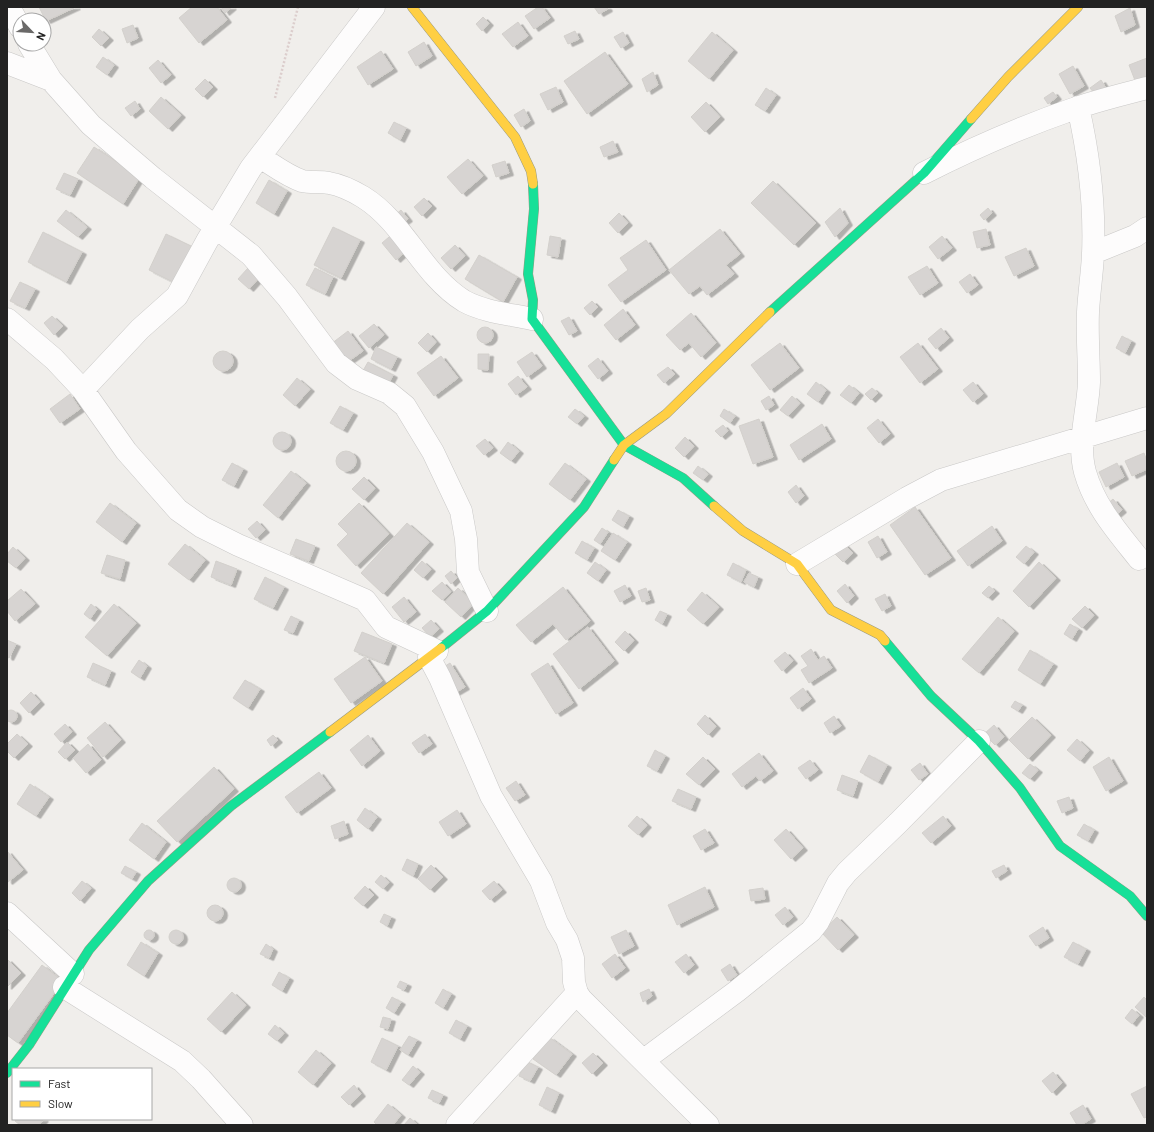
<svg xmlns="http://www.w3.org/2000/svg" width="1154" height="1132" font-family="Barlow,sans-serif">
	<defs>
		<filter id="shadow"><feDropShadow dx="4.5" dy="2.5" stdDeviation="0" flood-color="#0004"/></filter>
	</defs>
	<rect width="100%" height="100%" fill="#f0eeeb"/>
	<path fill="#d7d4d2" stroke="#d3d0cc" filter="url(#shadow)" d="M39,7H76L46,21Z
		M192,7H217L227,20L199,43L179,18Z
		M221,7H232L225,13Z
		M538,7H542L550,18L534,29L525,16Z
		M594,7H607L608,9L599,14Z
		M1130,8L1135,25L1121,32L1115,16Z
		M483,17L489,23L482,31L476,24Z
		M518,22L528,36L513,47L502,34Z
		M133,25L138,38L127,43L122,29Z
		M99,29L109,38L101,46L92,37Z
		M575,31L579,39L568,44L564,36Z
		M623,32L629,43L621,48L614,37Z
		M712,32L733,50L709,79L688,61Z
		M424,42L432,56L416,66L408,52Z
		M381,51L393,69L368,85L357,67Z
		M605,52L628,84L587,114L564,81Z
		M103,57L114,65L107,75L96,67Z
		M1147,58V79L1136,83L1129,65Z
		M158,60L171,75L161,83L149,68Z
		M1073,66L1084,86L1070,94L1059,74Z
		M653,72L658,85L647,92L642,79Z
		M205,79L213,87L203,97L195,89Z
		M1101,80L1108,91L1098,98L1090,88Z
		M556,87L563,102L548,110L540,94Z
		M766,88L776,95L765,111L755,105Z
		M1053,92L1057,97L1048,104L1044,98Z
		M161,97L181,115L168,129L149,111Z
		M135,101L140,109L131,116L125,108Z
		M706,102L720,117L705,132L691,117Z
		M524,109L530,121L521,127L514,115Z
		M394,122L406,128L400,140L388,133Z
		M613,141L618,152L604,157L600,147Z
		M94,147L140,177L123,204L77,173Z
		M468,159L483,176L462,194L447,177Z
		M505,161L509,173L496,177L492,165Z
		M64,173L78,179L70,195L56,189Z
		M269,180L287,191L274,214L256,203Z
		M773,181L816,223L794,245L751,203Z
		M424,198L432,206L422,216L414,207Z
		M840,208L848,223L835,237L825,222Z
		M988,208L992,213L984,220L980,215Z
		M66,210L87,227L78,237L57,221Z
		M401,210L408,219L400,225L394,216Z
		M619,213L628,223L618,233L609,223Z
		M333,227L360,240L341,278L314,265Z
		M720,229L740,254L726,265L734,274L707,295L700,286L689,294L669,270Z
		M986,229L990,245L977,248L973,232Z
		M396,231L410,247L396,260L382,243Z
		M43,232L82,252L66,282L28,262Z
		M166,234L193,247L175,283L149,270Z
		M550,236L561,238L558,257L547,255Z
		M942,236L952,248L938,259L929,247Z
		M646,240L666,270L621,302L608,285L628,270L620,258Z
		M455,245L465,256L451,269L441,258Z
		M1026,248L1034,266L1014,276L1005,257Z
		M479,255L517,277L503,302L465,279Z
		M927,266L938,283L920,295L908,277Z
		M248,268L259,278L249,289L238,279Z
		M315,268L333,277L325,294L306,285Z
		M970,274L978,285L967,293L959,282Z
		M20,282L35,289L25,308L10,301Z
		M592,301L598,307L590,315L584,308Z
		M623,309L635,325L616,340L604,325Z
		M691,313L716,343L701,357L689,343L680,350L666,335Z
		M52,316L63,326L54,335L44,323Z
		M569,317L577,331L569,335L561,321Z
		M374,324L384,335L369,348L359,336Z
		M477 335a8 8 0 1 1 16 0a8 8 0 1 1-16 0Z
		M941,328L949,338L936,349L928,339Z
		M348,331L363,351L346,363L331,344Z
		M428,333L436,342L427,352L418,343Z
		M1122,336L1131,341L1125,353L1116,348Z
		M780,343L799,368L770,390L751,365Z
		M918,343L938,369L920,383L900,357Z
		M376,347L397,357L391,369L371,359Z
		M213 361a10 10 0 1 1 20 0a10 10 0 1 1-20 0Z
		M532,352L542,366L527,377L517,362Z
		M478,354H489L488,370L478,369Z
		M441,356L458,378L434,396L417,373Z
		M598,358L608,371L598,379L588,366Z
		M368,362L393,375L385,390L360,376Z
		M668,367L675,374L664,383L657,375Z
		M518,376L527,387L516,395L508,384Z
		M297,378L310,389L295,406L283,395Z
		M816,382L826,390L818,402L807,394Z
		M973,382L983,394L973,402L963,390Z
		M849,385L859,393L851,403L840,395Z
		M872,388L878,393L871,400L865,394Z
		M70,394L80,409L60,423L50,409Z
		M769,396L774,405L766,410L761,401Z
		M792,396L800,403L788,416L780,410Z
		M340,406L353,413L343,430L330,423Z
		M575,409L584,416L577,424L568,417Z
		M724,409L735,416L730,423L720,416Z
		M759,419L773,457L753,464L739,426Z
		M878,419L890,434L879,443L867,428Z
		M822,424L831,439L799,460L790,445Z
		M723,425L728,431L721,437L715,431Z
		M273 441a9 9 0 1 1 18 0a9 9 0 1 1-18 0Z
		M685,437L694,446L684,457L675,448Z
		M485,439L493,448L484,455L476,446Z
		M508,442L519,451L511,461L500,453Z
		M336 461a10 10 0 1 1 20 0a10 10 0 1 1-20 0Z
		M1144,453L1147,461V469L1132,476L1125,461Z
		M232,463L243,469L234,486L222,480Z
		M565,463L586,479L570,500L549,484Z
		M1117,463L1124,477L1106,487L1099,472Z
		M698,466L708,474L703,480L693,473Z
		M291,471L306,483L278,518L263,505Z
		M364,477L375,488L364,500L352,489Z
		M796,485L804,496L796,503L788,492Z
		M1113,499L1122,510L1115,516L1106,505Z
		M110,503L136,523L122,542L96,522Z
		M359,503L389,534L356,566L337,545L348,534L338,524Z
		M915,507L951,558L925,575L890,525Z
		M618,510L629,516L623,527L612,520Z
		M257,521L265,530L256,538L248,529Z
		M407,523L429,542L383,594L361,573Z
		M992,526L1002,541L968,566L957,551Z
		M602,528L608,532L600,544L594,540Z
		M613,533L627,542L615,560L601,551Z
		M878,536L887,552L877,558L868,542Z
		M296,539L315,546L309,561L290,554Z
		M582,541L594,548L587,560L575,553Z
		M185,544L205,560L189,580L168,564Z
		M844,544L853,553L843,562L834,553Z
		M1026,546L1034,552L1024,564L1016,557Z
		M13,547L25,558L16,568L7,561V554Z
		M107,555L125,560L120,579L101,573Z
		M216,561L237,569L231,585L211,577Z
		M422,561L431,569L423,578L414,570Z
		M595,562L606,570L598,581L587,573Z
		M1039,562L1056,578L1029,607L1013,591Z
		M733,563L746,570L741,582L727,575Z
		M451,571L457,578L451,584L445,576Z
		M749,573L758,577L754,587L744,582Z
		M265,577L284,587L273,608L254,599Z
		M442,582L451,592L442,600L432,591Z
		M845,584L854,596L847,603L837,591Z
		M625,585L631,596L620,602L614,591Z
		M989,586L995,591L988,598L982,593Z
		M563,587L590,621L566,640L553,624L531,642L516,625Z
		M458,588L474,603L461,617L445,602Z
		M646,588L650,600L642,602L638,591Z
		M21,589L35,604L15,621L7,611V601Z
		M702,592L719,607L703,624L687,610Z
		M885,594L891,606L882,611L875,599Z
		M404,597L416,612L404,622L392,607Z
		M91,604L97,609L90,619L84,614Z
		M114,604L136,623L107,656L85,637Z
		M1085,606L1094,615L1082,628L1072,619Z
		M660,611L667,614L662,624L655,620Z
		M291,616L299,620L293,633L284,630Z
		M998,617L1014,631L979,673L962,659Z
		M431,620L439,629L430,637L422,628Z
		M1070,624L1078,629L1072,639L1064,634Z
		M588,627L614,661L579,689L553,654Z
		M625,631L634,640L624,651L615,642Z
		M362,632L392,644L384,663L354,651Z
		M7,640L16,644L9,658L7,657Z
		M811,649L818,660L824,656L832,668L809,683L801,670L808,666L801,656Z
		M1030,650L1053,664L1040,684L1018,670Z
		M785,652L793,661L782,671L774,661Z
		M365,657L382,681L351,703L334,679Z
		M139,660L147,666L140,678L131,672Z
		M93,663L111,671L105,685L87,677Z
		M450,663L465,687L453,694L439,670Z
		M548,663L573,703L556,714L531,674Z
		M245,680L260,689L248,708L233,698Z
		M803,688L811,699L798,709L790,698Z
		M31,692L40,702L29,713L20,703Z
		M1015,701L1022,705L1018,711L1011,707Z
		M5 716a6 6 0 1 1 12 0a6 6 0 1 1-12 0Z
		M705,715L716,726L708,735L697,724Z
		M834,716L841,726L830,733L824,723Z
		M1032,717L1051,735L1028,759L1009,740Z
		M105,722L121,740L103,757L87,738Z
		M65,724L72,732L61,742L54,734Z
		M994,725L1004,737L995,745L984,734Z
		M17,734L28,744L14,758L7,751V744Z
		M425,734L432,744L419,753L412,743Z
		M273,735L278,740L271,746L267,740Z
		M368,735L380,751L362,766L350,750Z
		M1077,739L1089,750L1080,761L1067,750Z
		M67,742L75,750L65,759L58,752Z
		M88,744L101,760L86,773L73,758Z
		M655,750L665,756L657,771L647,766Z
		M759,753L773,771L760,781L756,776L742,787L732,774Z
		M869,755L887,765L878,782L860,772Z
		M703,757L715,769L699,785L686,774Z
		M1109,757L1123,781L1106,791L1093,767Z
		M810,760L818,770L806,779L798,768Z
		M920,763L928,774L919,780L911,770Z
		M1030,764L1038,770L1030,779L1022,773Z
		M214,767L234,789L177,842L157,821Z
		M319,772L331,788L297,813L285,797Z
		M842,775L858,781L853,796L837,790Z
		M516,781L525,795L515,801L506,788Z
		M30,784L49,797L36,816L17,804Z
		M678,789L696,797L691,809L672,801Z
		M1069,797L1073,808L1062,813L1057,801Z
		M365,808L377,817L368,829L357,820Z
		M457,810L466,824L448,836L439,822Z
		M637,816L647,825L638,835L628,826Z
		M943,816L951,826L931,843L922,833Z
		M344,821L348,834L335,839L331,826Z
		M142,823L166,842L154,859L129,840Z
		M1084,824L1094,830L1088,841L1077,835Z
		M705,829L714,843L701,850L693,836Z
		M786,829L803,848L791,859L774,840Z
		M7,851L23,870L8,882L7,881Z
		M407,859L418,864L413,876L402,870Z
		M431,865L443,877L430,890L418,879Z
		M1004,865L1007,871L996,878L992,871Z
		M125,866L136,872L132,879L121,873Z
		M381,875L389,882L383,889L375,882Z
		M227 885a7 7 0 1 1 14 0a7 7 0 1 1-14 0Z
		M82,881L91,888L80,901L72,893Z
		M494,881L502,890L490,900L482,891Z
		M365,886L374,895L363,906L354,898Z
		M705,887L714,907L677,925L668,905Z
		M763,888L765,899L751,901L749,890Z
		M207 913a8 8 0 1 1 16 0a8 8 0 1 1-16 0Z
		M785,907L793,917L783,925L775,915Z
		M384,914L391,917L387,926L380,922Z
		M837,917L854,935L838,950L821,932Z
		M1043,927L1049,938L1036,946L1029,936Z
		M144 935a5 5 0 1 1 10 0a5 5 0 1 1-10 0Z
		M169 937a7 7 0 1 1 14 0a7 7 0 1 1-14 0Z
		M626,930L634,946L619,954L611,937Z
		M141,942L158,953L144,976L127,965Z
		M1073,942L1086,949L1078,964L1064,957Z
		M266,944L273,949L269,958L260,954Z
		M615,954L625,968L612,978L602,964Z
		M686,954L694,965L684,973L675,962Z
		M7,959L21,973L7,987Z
		M730,964L737,975L728,981L721,970Z
		M42,965L63,981L18,1043L7,1035V1013Z
		M279,972L289,978L282,991L272,985Z
		M400,981L407,984L404,990L397,987Z
		M443,989L451,994L443,1008L435,1003Z
		M649,989L652,996L643,1002L640,993Z
		M232,992L246,1005L221,1032L207,1019Z
		M392,997L401,1002L394,1013L386,1008Z
		M1144,997L1147,1000V1018L1135,1007Z
		M1132,1009L1139,1015L1132,1024L1125,1018Z
		M383,1017L391,1019L388,1029L380,1027Z
		M456,1020L467,1026L460,1039L449,1033Z
		M275,1025L284,1033L277,1041L268,1034Z
		M409,1036L417,1040L408,1055L400,1050Z
		M549,1037L572,1054L556,1075L533,1059Z
		M382,1038L398,1046L386,1070L371,1062Z
		M316,1050L331,1063L313,1085L298,1072Z
		M593,1053L603,1063L592,1074L582,1063Z
		M526,1061L538,1067L530,1081L519,1076Z
		M413,1066L420,1072L409,1085L402,1080Z
		M1053,1072L1062,1083L1052,1093L1042,1081Z
		M354,1085L361,1094L349,1105L341,1097Z
		M1147,1086V1117L1144,1118L1131,1094Z
		M547,1087L559,1093L551,1111L539,1105Z
		M432,1090L443,1095L439,1103L428,1098Z
		M388,1104L401,1115L393,1125H377L374,1122Z
		M1083,1105L1091,1119L1081,1125H1077L1070,1113Z
		M410,1118L418,1125H404Z
		M16,1119H44L39,1125H20L15,1121Z"/>
	<g fill="none" stroke-linecap="round" stroke-linejoin="round">
		<defs>
			<path id="street" d="M9,7L20,27
				M29,44L51,80L91,125L153,178L251,255L287,297L336,363L357,379L389,393L405,406L433,452L461,511L466,539L468,572L487,611
				M7,63L51,80
				M1078,107C1089,155 1095,206 1093,255C1092,274 1089,293 1088,312C1087,335 1089,359 1089,382C1088,411 1077,443 1085,472C1095,507 1117,531 1139,559
				M260,157C273,165 287,176 302,181C311,183 320,181 329,183C341,185 353,191 363,197C405,223 422,275 464,301C484,312 510,314 532,319
				M924,173C973,148 1024,126 1076,108C1099,100 1124,94 1147,88
				M1093,253L1135,236L1147,228
				M7,319L54,359L83,390L126,451L178,510L202,527L238,545L365,600L386,627L437,651
				M83,390L140,329L177,296L207,241L251,168L374,7
				M797,564L907,498L941,480L1147,418
				M429,657L440,678L491,796L541,881L557,923L567,940L573,958L574,982L577,993L581,999L708,1125
				M7,913L73,974
				M64,987L182,1061L201,1079L242,1125
				M644,1060L737,991L811,931L818,922L838,883L847,872L898,823L979,741
				M457,1125L577,993"/>
			<path id="fast" d="M533,184L534,209L528,274L533,300L532,319L624,445L683,478L714,506
				M770,312L924,173L971,119
				M885,641L931,696L979,741L1020,788L1060,846L1130,896L1147,916
				M441,648L487,611L584,507L614,460
				M7,1073L29,1045L89,950L148,881L231,806L330,732"/>
			<path id="slow" d="M412,7L515,137L531,171L533,184
				M971,119L1008,77L1078,7
				M614,460L624,445L666,414L770,312
				M714,506L743,531L797,564L831,610L880,635L885,641
				M330,732L441,648"/>
		</defs>
		<use href="#street" stroke="#c9c8c7" stroke-width="23"/>
		<use href="#fast" stroke="#999a82" stroke-width="10"/>
		<use href="#slow" stroke="#999a82" stroke-width="10"/>
		<path stroke="#dccecd" stroke-width="2.5" stroke-dasharray="2 2" stroke-linecap="butt" d="M275,98L298,7"/>
		<use href="#street" stroke="#fdfcfc" stroke-width="22"/>
		<use href="#fast" stroke="#16e098" stroke-width="9"/>
		<use href="#slow" stroke="#ffcf43" stroke-width="9"/>
	</g>
	<rect width="1154" height="1132" fill="none" stroke="#222222" stroke-width="16"/>
	<rect x="12" y="1068" width="140" height="52" fill="#ffffff" stroke="#a7a7a7"/>
	<rect x="20" y="1081" width="20" height="6" fill="#16e098" stroke="#a7a7a7"/>
	<text x="48" y="1088" font-size="12" fill="#222222">Fast</text>
	<rect x="20" y="1101" width="20" height="6" fill="#ffcf43" stroke="#a7a7a7"/>
	<text x="48" y="1108" font-size="12" fill="#222222">Slow</text>
	<g transform="translate(32 32) rotate(115)"><circle r="19" fill="#ffffff" stroke="#a7a7a7"/>
	<path d="M0-3L7 15L0 10L-7 15Z" fill="#6a6968"/>
	<text y="-6" font-size="11" font-weight="bold" text-anchor="middle" fill="#222222">N</text>
	</g>
</svg>
